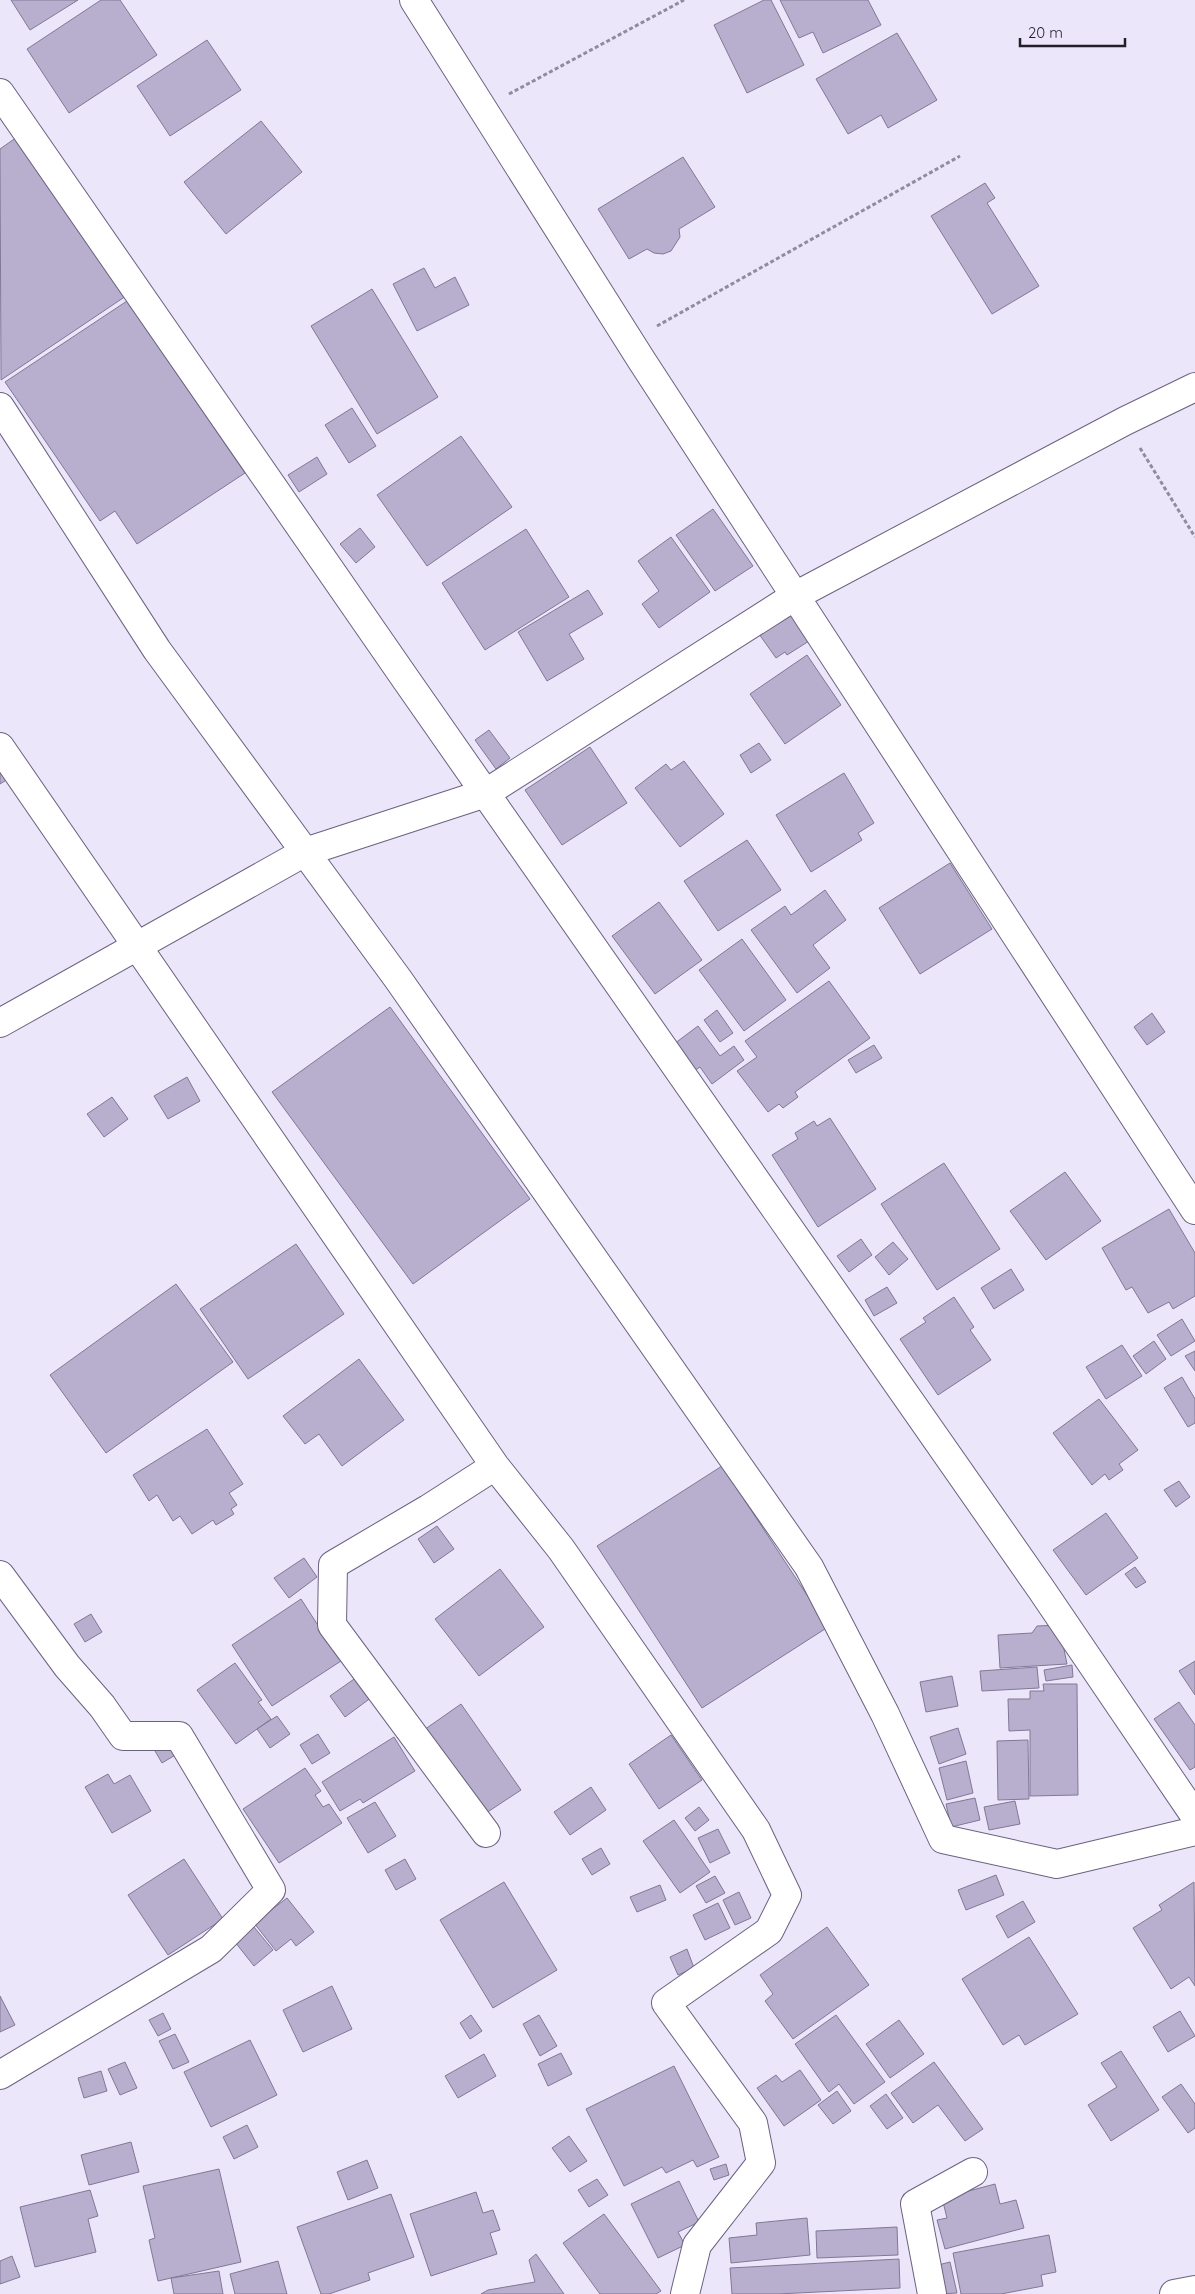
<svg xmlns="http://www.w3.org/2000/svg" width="1195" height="2294" font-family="Quicksand,sans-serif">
	<rect width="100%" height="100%" fill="#ece6fa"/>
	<path fill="#b8afcf" stroke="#817896" d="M11,0H78L30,30Z
		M101,0H120L157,55L69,113L27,49Z
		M764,0H771L804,65L747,93L714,25Z
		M780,0H868L881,25L823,53L813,32L799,38Z
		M897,33L937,100L888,128L881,115L848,134L816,79Z
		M207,40L241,90L170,136L137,86Z
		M261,121L302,172L226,234L184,182Z
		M17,137L126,296L1,380L0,149Z
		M683,157L715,207L679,229L680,237L671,251L663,254L654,253L647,249L629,259L598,209Z
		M985,183L995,198L987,203L1039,286L992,314L931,216Z
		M424,268L435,288L455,277L469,305L417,331L393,284Z
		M372,289L438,397L377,434L311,326Z
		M127,301L245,473L137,544L115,511L100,521L5,382Z
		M352,408L376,446L349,463L325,425Z
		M461,436L512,507L427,566L377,495Z
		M317,457L327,474L299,492L288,475Z
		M713,509L753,566L715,591L676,535Z
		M360,528L375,547L356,563L340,544Z
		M526,529L569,597L485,650L442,583Z
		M671,537L710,592L659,628L642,604L659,591L638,561Z
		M588,590L603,614L569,634L584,659L547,681L518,632Z
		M791,613L809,641L787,655L785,652L776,658L759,634Z
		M807,655L841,705L785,744L750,694Z
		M489,730L510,758L496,769L475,740Z
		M759,743L771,760L751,773L740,755Z
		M590,747L627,803L562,845L525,790Z
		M684,761L724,814L680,847L635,788L666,764L671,770Z
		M0,768L8,779L0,784Z
		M844,773L874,823L858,833L862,840L811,872L776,815Z
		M747,840L781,890L718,931L684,881Z
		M950,863L992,929L920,974L879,908Z
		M825,890L846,920L813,945L830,968L797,993L751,930L785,906L791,915Z
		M659,902L702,960L655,994L612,936Z
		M742,939L786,1000L744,1031L699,970Z
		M829,981L870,1038L795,1092L798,1097L783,1108L779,1104L768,1112L737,1071L757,1057L745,1041Z
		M390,1007L530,1199L413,1284L272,1092Z
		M717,1010L733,1033L720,1042L704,1020Z
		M1152,1013L1165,1032L1147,1045L1134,1027Z
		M698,1026L720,1056L734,1046L744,1060L712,1084L700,1067L694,1071L674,1044Z
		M874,1045L882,1058L856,1073L848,1060Z
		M187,1077L200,1101L168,1119L154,1096Z
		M112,1097L128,1119L104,1137L87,1114Z
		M830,1118L876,1189L818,1227L772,1155L798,1139L795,1133L814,1121L817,1126Z
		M944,1163L1000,1249L937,1290L881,1204Z
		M1065,1172L1101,1221L1046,1260L1010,1211Z
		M1169,1209L1195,1253V1296L1173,1309L1169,1302L1148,1313L1132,1287L1126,1290L1102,1248Z
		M861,1239L872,1255L849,1272L837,1256Z
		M893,1242L908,1259L889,1275L875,1257Z
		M296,1244L344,1314L248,1379L200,1309Z
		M1011,1269L1024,1290L994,1309L981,1288Z
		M176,1284L233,1362L106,1453L50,1375Z
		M887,1287L897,1303L874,1316L865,1300Z
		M954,1297L974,1327L970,1330L991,1360L938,1395L900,1339L926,1322L923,1318Z
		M1182,1319L1195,1341L1171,1356L1157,1335Z
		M1154,1341L1166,1359L1146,1374L1133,1356Z
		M1122,1345L1142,1376L1106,1399L1086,1367Z
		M1195,1351V1371L1185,1356Z
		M359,1359L404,1420L342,1466L319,1434L305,1444L283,1416Z
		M1182,1377L1195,1399V1423L1188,1427L1164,1388Z
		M1099,1399L1138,1450L1119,1464L1123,1470L1109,1480L1105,1474L1092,1485L1053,1433Z
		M207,1429L243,1484L229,1493L237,1505L231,1509L234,1514L216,1525L213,1520L192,1534L180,1516L173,1521L157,1495L149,1501L133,1475Z
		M722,1466L828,1627L702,1708L597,1546Z
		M1179,1481L1190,1497L1176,1507L1164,1490Z
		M1106,1513L1138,1558L1086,1595L1053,1550Z
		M437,1526L454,1549L434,1563L418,1539Z
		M304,1558L317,1577L289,1598L274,1578Z
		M1135,1567L1146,1582L1136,1588L1125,1574Z
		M500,1569L544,1627L479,1676L435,1619Z
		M301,1599L341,1661L272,1706L232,1645Z
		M91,1614L102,1632L85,1642L74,1624Z
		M1059,1625L1067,1664L1000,1668L998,1635L1032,1633L1037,1626Z
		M1195,1661V1695L1179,1671Z
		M235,1663L262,1700L258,1702L271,1719L236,1744L197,1690Z
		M1072,1665L1073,1677L1046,1681L1044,1670Z
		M1037,1667L1039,1688L982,1691L980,1671Z
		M952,1676L958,1706L926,1712L920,1682Z
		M357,1677L372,1697L345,1717L330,1696Z
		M1043,1684H1077L1078,1795L1030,1796V1730L1009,1731L1008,1699H1030V1691H1044Z
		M1179,1702L1195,1725V1767L1190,1770L1154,1719Z
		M461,1704L521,1790L480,1817L421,1732Z
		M277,1716L290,1734L270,1748L257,1729Z
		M958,1728L966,1754L939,1764L930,1737Z
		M318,1734L330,1753L312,1764L300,1745Z
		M671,1735L702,1780L659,1809L629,1764Z
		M394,1737L415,1771L363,1803L360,1799L340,1811L322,1782Z
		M1028,1740L1029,1799L998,1800L997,1741Z
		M171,1743L177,1754L162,1763L155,1751Z
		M966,1761L973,1793L947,1800L939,1768Z
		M305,1768L321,1791L315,1795L323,1807L329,1804L342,1823L279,1863L243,1809Z
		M108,1774L114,1784L130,1775L151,1811L112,1833L85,1787Z
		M591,1787L606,1810L570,1835L554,1812Z
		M975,1798L980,1820L951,1827L946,1804Z
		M1015,1801L1020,1824L989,1830L984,1807Z
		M375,1802L396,1836L368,1853L347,1818Z
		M699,1807L709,1820L695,1831L685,1818Z
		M674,1820L710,1872L680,1893L643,1841Z
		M718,1829L730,1853L710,1863L698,1838Z
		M601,1848L610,1864L592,1875L582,1859Z
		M184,1859L223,1919L168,1955L128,1895Z
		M405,1859L416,1879L396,1890L385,1870Z
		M996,1875L1004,1895L966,1910L958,1890Z
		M715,1876L725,1893L706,1903L696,1886Z
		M504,1882L557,1970L493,2008L440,1920Z
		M1194,1882L1195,1986L1189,1977L1171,1989L1133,1928L1162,1910L1159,1905Z
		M660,1885L666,1900L637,1912L630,1897Z
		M739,1892L751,1918L735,1925L723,1900Z
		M287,1898L314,1932L296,1946L291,1939L276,1951L254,1923Z
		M1023,1901L1035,1922L1008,1938L996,1916Z
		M718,1903L730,1928L705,1940L693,1915Z
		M254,1927L273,1950L254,1966L235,1942Z
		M827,1927L869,1985L793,2039L765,2001L773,1994L760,1975Z
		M1029,1937L1078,2014L1025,2045L1019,2035L1003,2045L962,1979Z
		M687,1949L694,1968L678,1975L670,1957Z
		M332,1986L352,2029L303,2052L283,2010Z
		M0,1996L15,2025L0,2032Z
		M1180,2011L1195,2036L1168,2052L1153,2027Z
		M163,2013L171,2029L158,2036L149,2020Z
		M471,2015L482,2031L470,2039L460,2023Z
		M539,2015L557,2046L540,2056L523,2024Z
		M836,2015L885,2082L854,2104L839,2084L829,2092L795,2044Z
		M899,2020L924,2054L890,2078L866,2044Z
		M175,2034L189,2062L173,2069L159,2041Z
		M250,2040L277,2095L211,2127L184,2072Z
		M1121,2051L1159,2110L1111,2141L1088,2105L1117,2087L1101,2063Z
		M561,2053L572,2074L548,2086L538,2064Z
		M484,2054L496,2076L458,2098L445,2076Z
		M125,2062L137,2088L120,2095L108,2069Z
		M934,2062L983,2129L965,2141L938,2105L913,2123L891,2093Z
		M674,2066L719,2157L697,2167L693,2160L666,2173L662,2167L624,2186L586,2109Z
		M800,2070L821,2100L784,2126L757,2088L776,2075L782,2082Z
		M101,2071L107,2091L84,2098L78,2078Z
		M1181,2084L1195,2104V2128L1188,2133L1162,2097Z
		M837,2091L851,2111L833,2124L818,2105Z
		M886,2094L903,2118L887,2129L870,2106Z
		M247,2125L258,2147L234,2159L223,2137Z
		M569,2136L587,2161L570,2172L552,2148Z
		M131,2142L139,2172L89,2185L81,2155Z
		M367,2160L378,2188L348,2200L337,2172Z
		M726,2164L729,2175L714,2180L710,2169Z
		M219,2169L241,2262L158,2281L149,2240L155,2238L143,2186Z
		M597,2179L608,2195L589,2207L578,2190Z
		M679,2181L699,2222L678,2232L685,2245L658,2258L631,2204Z
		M995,2184L1000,2204L1016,2200L1024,2228L945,2249L937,2220L947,2218L942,2198Z
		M90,2190L98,2216L88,2219L96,2252L35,2267L20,2207Z
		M476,2192L483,2213L493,2210L500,2230L490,2233L497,2254L431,2276L410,2214Z
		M391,2194L414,2257L368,2273L370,2280L329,2294H321L297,2227Z
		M604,2214L661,2291L656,2294H600L563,2243Z
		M807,2218L810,2255L731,2263L729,2238L757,2235L756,2223Z
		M897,2227L898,2255L817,2258L816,2231Z
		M1049,2235L1056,2272L1041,2275L1043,2286L1001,2294H961L953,2253Z
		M536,2254L564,2294H481L488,2290L535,2282L529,2260Z
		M12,2256L20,2277L0,2284V2261Z
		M899,2259L900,2288L777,2294H732L730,2268Z
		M278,2261L287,2294H235L230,2274Z
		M950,2262L957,2293L940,2294L934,2266Z
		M219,2271L223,2294H174L171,2278Z"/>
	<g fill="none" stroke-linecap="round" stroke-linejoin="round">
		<defs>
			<path id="street" d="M414,0L642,361L1195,1210
				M0,93L407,681L1041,1589L1195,1816
				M0,407L157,650L398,979L809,1567L885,1714L943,1839L1057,1864L1195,1831
				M0,747L495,1466L561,1549L756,1830L787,1895L769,1931L666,2003L753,2123L761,2163L697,2245L685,2294
				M0,1023L305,852L486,793L795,596L1125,421L1195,387
				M0,1575L67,1666L102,1706L123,1736H179L271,1890L211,1949L0,2075
				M486,1833L332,1625L333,1565L428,1509L495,1466
				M932,2294L915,2204L973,2172
				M1174,2294L1195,2290"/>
		</defs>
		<use href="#street" stroke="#6b627f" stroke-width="30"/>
		<path stroke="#918c9c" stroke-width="3" stroke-dasharray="4 2.5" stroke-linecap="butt" d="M509,94L684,0
			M657,326L960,156
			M1140,448L1195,537"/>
		<use href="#street" stroke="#fff" stroke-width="28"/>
	</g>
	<path d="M1020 38v8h105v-8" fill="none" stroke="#221e2a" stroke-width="2.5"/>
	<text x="1028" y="38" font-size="15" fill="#221e2a" stroke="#ece6fa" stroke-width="4" paint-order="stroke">20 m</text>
</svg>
